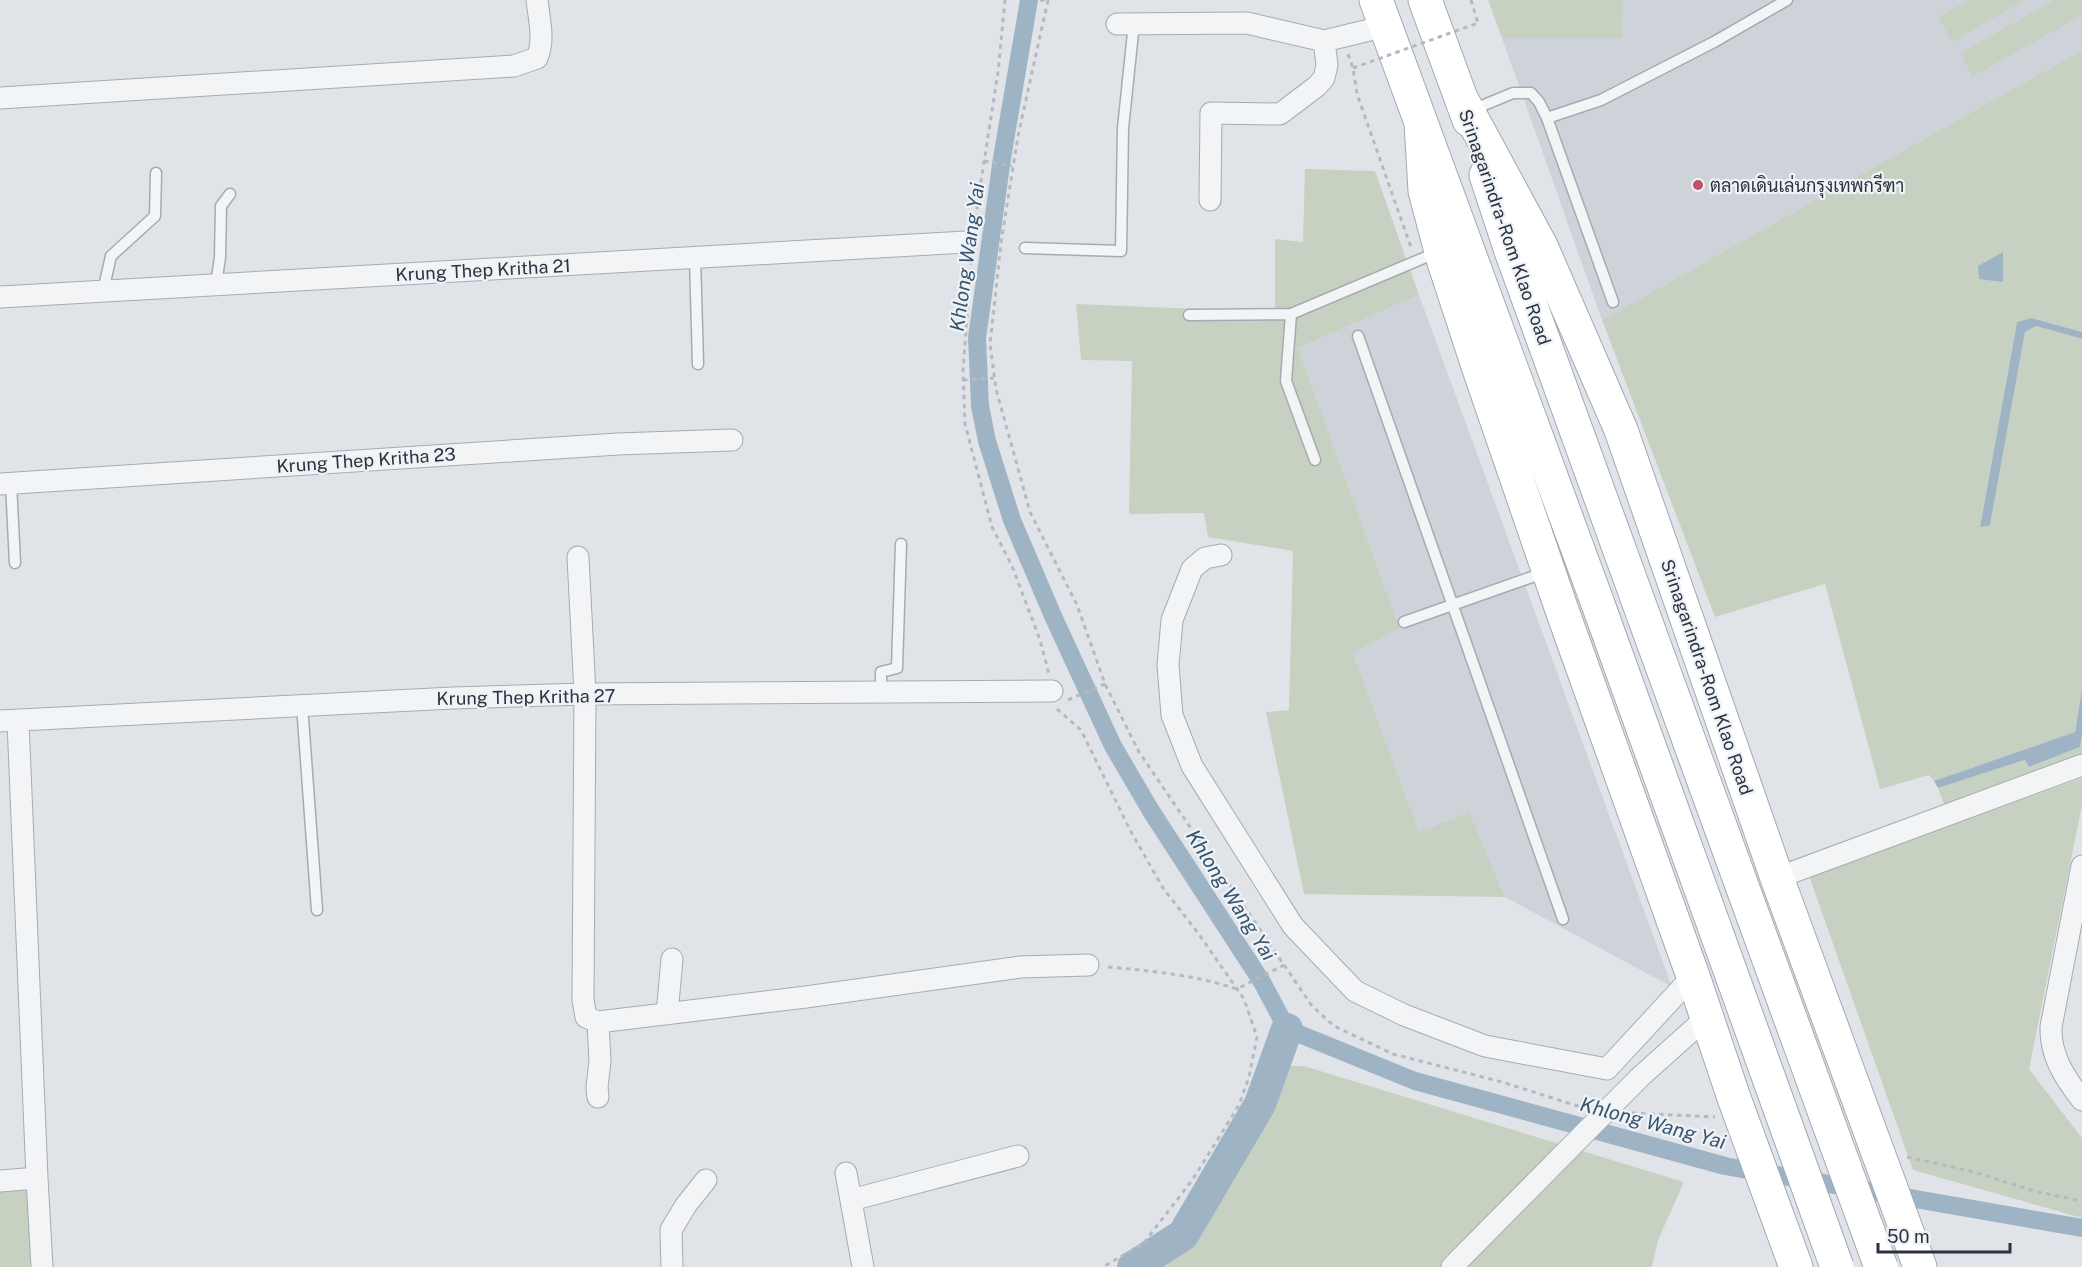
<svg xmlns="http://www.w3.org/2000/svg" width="2082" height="1267" font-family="'Public Sans',Sarabun,sans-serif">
	<rect width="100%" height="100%" fill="#e0e4e8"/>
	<path fill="#ced3da" d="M1623,0H2082V50L1602,320L1502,38H1622Z
		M1419,295L1672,987L1505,897L1469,812L1419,832L1353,653L1400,629L1298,348Z"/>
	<path fill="#c7d1c2" d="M1488,0H1623L1622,38H1502Z
		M1969,0H2025L1952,42L1939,17Z
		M2054,0H2082V15L1972,77L1961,53Z
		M2082,50V332L2033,318L2017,322L1980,526L1990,524L2025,332L2036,326L2082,339V689L2075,732L1934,781L1929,775L1880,789L1825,584L1715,617L1602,320Z
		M1305,169L1375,171L1419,295L1298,348L1400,629L1353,653L1419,832L1469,812L1505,897L1304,894L1266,712L1289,710L1293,551L1208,537L1204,513L1129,514L1132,361L1081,360L1076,304L1275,312V239L1303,242Z
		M2082,735V757L1945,807L1938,788L2026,760L2029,767L2080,747Z
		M2082,778V805L2029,1069L2082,1138V1218L1913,1170L1809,876Z
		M1289,1066H1304L1684,1182L1658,1240L1652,1267H1156L1196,1236L1256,1141Z
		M28,1189L32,1267H0V1191Z"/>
	<path fill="#9eb4c5" d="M2003,252V282L1979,279L1978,266Z
		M2032,318L2082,332V339L2036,326L2025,332L1990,525L1980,527L2017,322Z
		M2082,689V735L2080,747L2029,767L2025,760L1938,788L1934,781L2075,732Z"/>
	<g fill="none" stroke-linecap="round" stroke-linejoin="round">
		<path stroke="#9eb4c5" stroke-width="18" d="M1029,0L1002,158L977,338L980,406L987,441L1012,520L1053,616L1113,746L1151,811L1262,982L1287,1029L1415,1081L1725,1166L2082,1228"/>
		<path stroke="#9eb4c5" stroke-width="32" d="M1133,1267L1183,1235L1260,1104L1287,1029"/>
		<defs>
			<path id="lane" d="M1472,110L1513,93H1531L1539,102L1547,118L1613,302
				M1547,118L1601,100L1714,42L1787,0
				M1025,248L1121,251L1123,128L1134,23
				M695,257L698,364
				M216,285L220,257L221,206L230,194
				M103,291L111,256L155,216L156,173
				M1291,314L1286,381L1315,460
				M1189,315L1291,314L1438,252
				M1358,336L1563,919
				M11,483L15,563
				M1404,622L1546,572
				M881,693V672L897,668L901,544
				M302,705L317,910"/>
			<path id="street" d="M1117,24L1247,23L1324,41L1386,26
				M0,98L514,66L537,58C545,40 539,19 537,0
				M1210,200L1211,113L1280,114L1317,86L1324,78L1327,65L1324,41
				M0,297L966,242
				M0,484L618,444L732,440
				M1221,555L1205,558L1192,569L1172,620L1168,665L1172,715L1192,766L1293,926L1355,991L1404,1015L1485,1046L1607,1069L1693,976
				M578,557L585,694L583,1000L586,1017L598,1022L806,997L1020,967L1088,965
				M0,721L453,698L585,694L1052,691
				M18,721L37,1178L42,1267
				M2082,866L2051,1027C2050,1056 2065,1078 2082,1100
				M1777,878L2082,765
				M667,1014L672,959
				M598,1097L597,1087L600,1061L598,1022
				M846,1173L863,1267
				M0,1181L37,1178
				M851,1200L1018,1156
				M672,1267L671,1230L686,1205L706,1180
				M1452,1267L1639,1078L1707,1017"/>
			<path id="primary" d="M1376,0L1598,604
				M1425,0L1469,120
				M1462,100L1541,246L1621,430L1777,878L1920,1267
				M1421,123L1425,191L1443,259L1478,366L1563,613L1693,976L1734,1098L1796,1267
				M1486,175L1511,251L1644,617"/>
		</defs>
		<use href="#lane" stroke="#a6abb2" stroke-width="13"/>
		<use href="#street" stroke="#a6abb2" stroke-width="23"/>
		<use href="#primary" stroke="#a0a9b3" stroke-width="35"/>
		<path stroke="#b6babf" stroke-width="3" stroke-dasharray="4.5 4.5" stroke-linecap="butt" d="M1040,0L1047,1
			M1048,0L1018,136L1001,243L990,344L996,389L1030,512L1077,605L1105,684L1139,752L1312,1006L1334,1026L1393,1054L1502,1082L1584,1108
			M1471,0L1478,23
			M1348,54L1353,68L1357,94L1412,250
			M984,161L1012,166
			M974,227L998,72L1005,0
			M971,260L963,371L965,424L992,527L1012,566L1040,640L1049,674
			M963,380L994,378
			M1068,700L1105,684
			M1057,709L1081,730L1130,830L1163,888L1198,933L1244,999L1257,1037L1249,1077L1239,1105L1193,1179L1143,1244L1103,1267
			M1108,967C1152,971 1195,975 1237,989L1284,965
			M1632,1113L1715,1117
			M1907,1157L1974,1172L2034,1191L2082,1201"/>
		<use href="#lane" stroke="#f2f4f6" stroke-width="10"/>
		<use href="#street" stroke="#f2f4f6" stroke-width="21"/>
		<use href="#primary" stroke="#fff" stroke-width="33"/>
		<defs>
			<path id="primary-bridge" d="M1598,604L1837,1267
				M1644,617L1881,1267"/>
		</defs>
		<use href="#primary-bridge" stroke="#a0a9b3" stroke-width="35" stroke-linecap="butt"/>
		<path stroke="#b6babf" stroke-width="3" stroke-dasharray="4.5 4.5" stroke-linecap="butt" d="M1353,68L1478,23"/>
		<use href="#primary-bridge" stroke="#fff" stroke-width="33"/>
	</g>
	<circle fill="#c34f68" stroke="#eff2f6" stroke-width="2" cx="1698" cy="185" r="6"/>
	<g text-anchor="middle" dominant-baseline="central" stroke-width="4.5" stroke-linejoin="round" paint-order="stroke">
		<g font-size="18" fill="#2a333e" stroke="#eff2f6" text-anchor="start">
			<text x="1710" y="185">ตลาดเดินเล่นกรุงเทพกรีฑา</text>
		</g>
		<g font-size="18" fill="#2a333e" stroke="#eff2f6">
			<text transform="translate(1505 227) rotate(71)">Srinagarindra-Rom Klao Road</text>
			<text transform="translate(483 270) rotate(-3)">Krung Thep Kritha 21</text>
			<text transform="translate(366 460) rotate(-4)">Krung Thep Kritha 23</text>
			<text transform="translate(1707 677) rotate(71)">Srinagarindra-Rom Klao Road</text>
			<text transform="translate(526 697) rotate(-1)">Krung Thep Kritha 27</text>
		</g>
		<g font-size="20" font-style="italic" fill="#37546f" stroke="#eff2f6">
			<text transform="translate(967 257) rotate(-82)">Khlong Wang Yai</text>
			<text transform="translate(1231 895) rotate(58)">Khlong Wang Yai</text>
			<text transform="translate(1653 1123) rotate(15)">Khlong Wang Yai</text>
		</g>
	</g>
	<path d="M1878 1243v9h132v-9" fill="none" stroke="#2a333e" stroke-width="3"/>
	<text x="1887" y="1243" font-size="18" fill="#2a333e" stroke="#eff2f6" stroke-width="4.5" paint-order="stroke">50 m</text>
</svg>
